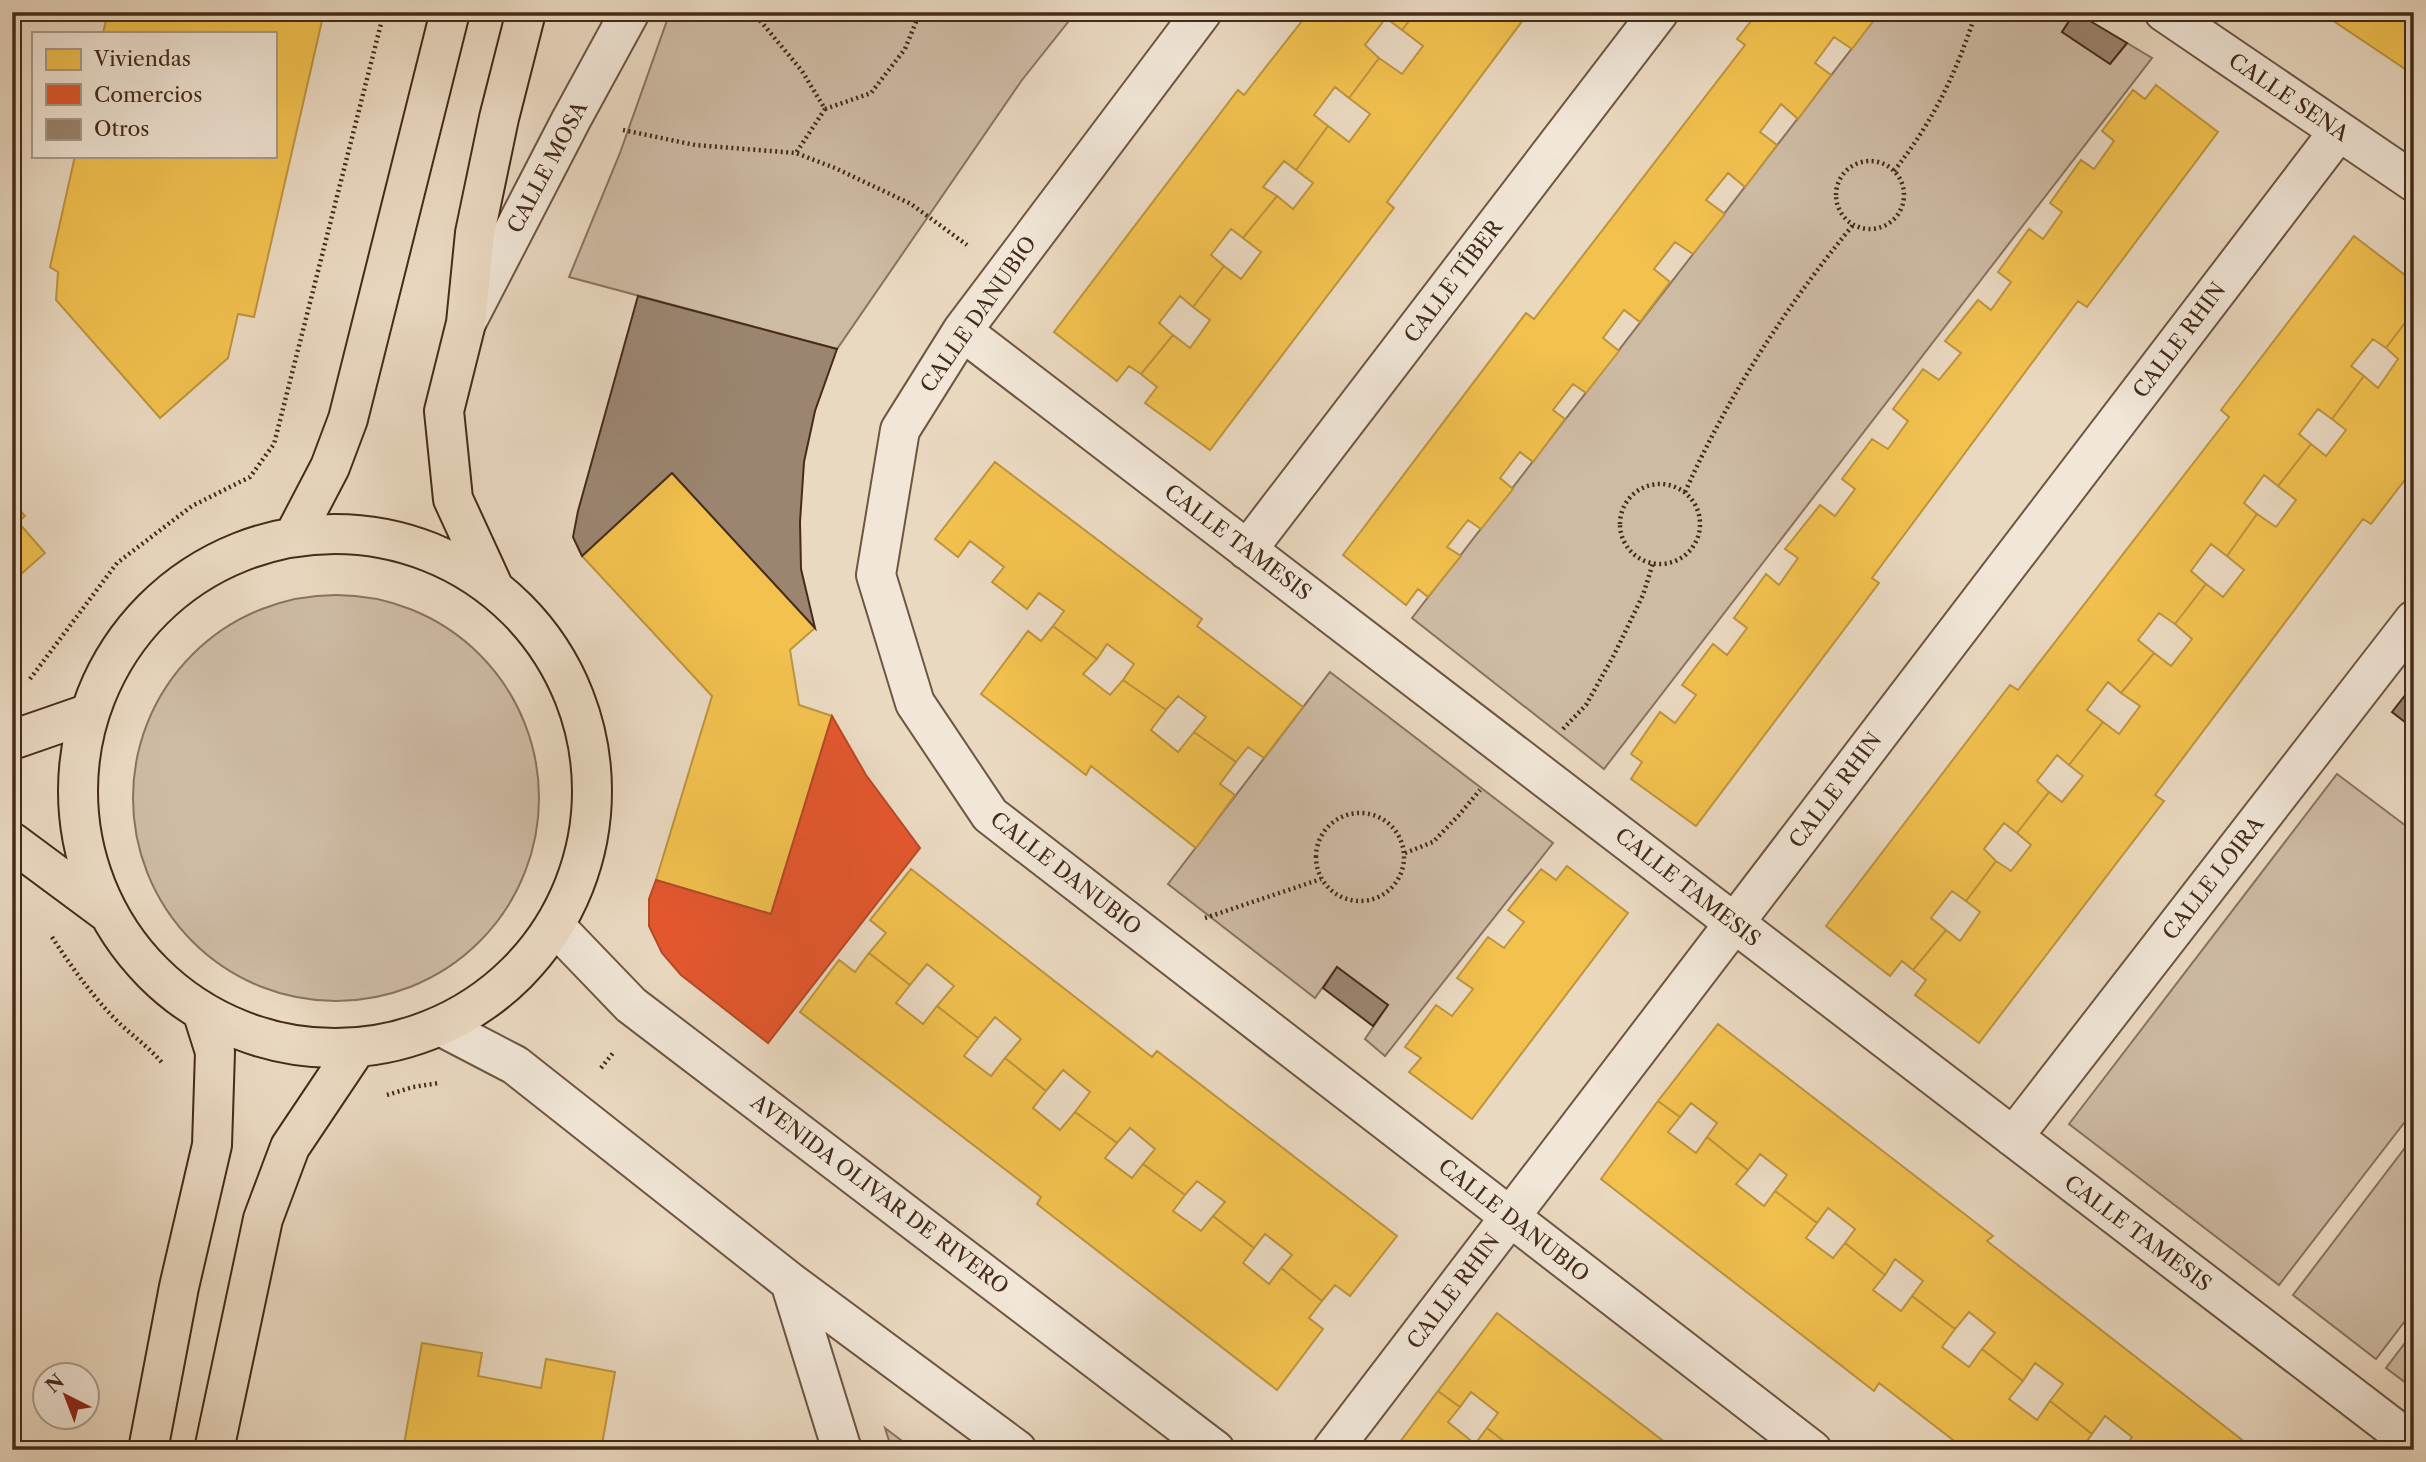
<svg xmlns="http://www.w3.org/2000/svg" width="2426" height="1462" font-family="'Libre Caslon Text',serif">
	<rect width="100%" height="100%" fill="#ead9c1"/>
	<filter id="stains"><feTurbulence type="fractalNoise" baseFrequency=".00286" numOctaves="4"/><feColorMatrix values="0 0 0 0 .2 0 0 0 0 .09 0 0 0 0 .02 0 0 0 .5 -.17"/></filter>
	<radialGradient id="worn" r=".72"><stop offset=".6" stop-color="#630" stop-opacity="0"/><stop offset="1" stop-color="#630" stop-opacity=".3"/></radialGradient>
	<path fill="#cebba4" stroke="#8a735e" stroke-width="2" d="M670,12H1076L1022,80L837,349L569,277L620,153Z
		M1880,12H2075L2062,32L2110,64L2127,43L2152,58L1604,769L1412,618Z
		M133 798a203 203 0 1 1 406 0a203 203 0 1 1-406 0Z
		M1330,672L1553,843L1385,1056L1365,1039L1388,1005L1337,967L1315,998L1168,884Z
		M2337,774L2414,832V1110L2279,1285L2069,1124Z
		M2414,1136V1309L2376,1359L2293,1295Z
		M2414,1331V1389L2386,1368Z
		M885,1428L914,1450H892Z"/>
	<path fill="#f2c14e" stroke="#be943e" stroke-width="2" d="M108,12H324L254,317L238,314L228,358L160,418L56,300L58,272L50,267L75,156H275V33H103Z
		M1309,12H1416L1402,30L1386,18L1365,45L1379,58L1349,98L1335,87L1314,115L1328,126L1296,170L1284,161L1263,187L1277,196L1243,238L1231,229L1211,255L1224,266L1193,307L1180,296L1159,323L1173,335L1141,374L1129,366L1117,381L1054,332L1238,90L1244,95Z
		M1416,12H1529L1387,202L1394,208L1210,450L1145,403L1157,387L1141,374L1173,335L1190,348L1210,320L1193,307L1224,266L1241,279L1261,252L1243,238L1277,196L1293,209L1313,183L1296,170L1328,126L1349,142L1370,114L1349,98L1379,58L1402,74L1423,46L1402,30Z
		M1758,12H1880L1852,49L1834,37L1815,63L1831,75L1798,119L1781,104L1760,132L1777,145L1745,187L1728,173L1706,200L1725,214L1693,254L1675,242L1654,269L1670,282L1640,322L1624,310L1603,338L1619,351L1586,393L1573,384L1553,410L1565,419L1533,462L1520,452L1500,478L1513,489L1481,529L1468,520L1447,547L1461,556L1428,597L1418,589L1406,605L1343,555L1526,313L1534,319L1745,45L1737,39Z
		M2320,12H2414V75Z
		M2156,85L2218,132L2087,307L2078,301L1872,578L1879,583L1696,826L1631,779L1642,762L1631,754L1660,712L1675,723L1696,695L1682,685L1713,644L1727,655L1747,628L1734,618L1766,574L1779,585L1798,558L1785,549L1820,505L1835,516L1855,489L1842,479L1872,439L1888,449L1908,421L1893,409L1923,369L1939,380L1961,353L1945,341L1978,300L1991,310L2011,282L1998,272L2029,229L2043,239L2062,212L2050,203L2081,160L2094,169L2114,141L2102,131L2133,90L2145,99Z
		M2354,236L2414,282V286L2405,298L2414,305V311L2386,348L2373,339L2351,366L2364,376L2332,419L2318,409L2299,434L2311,444L2278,486L2264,475L2244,503L2257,514L2227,556L2211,544L2191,571L2206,584L2175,624L2159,613L2138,640L2154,653L2121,693L2108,682L2087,710L2103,722L2069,765L2057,755L2037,781L2049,792L2017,833L2004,823L1984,849L1996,861L1966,901L1952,891L1931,918L1946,930L1913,970L1902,961L1890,976L1826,926L2010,685L2018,690L2229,417L2221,410Z
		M2414,311V468L2371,524L2363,519L2155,795L2164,801L1979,1043L1915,995L1926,980L1913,970L1946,930L1960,941L1980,912L1966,901L1996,861L2011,871L2031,845L2017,833L2049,792L2062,802L2083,776L2069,765L2103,722L2119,734L2140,706L2121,693L2154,653L2171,666L2192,639L2175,624L2206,584L2223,597L2244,570L2227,556L2257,514L2276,527L2296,500L2278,486L2311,444L2326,456L2346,430L2332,419L2364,376L2378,388L2398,359L2386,348Z
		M995,462L1202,619L1197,626L1303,707L1264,758L1248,747L1236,762L1194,732L1206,717L1178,696L1166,710L1123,680L1134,664L1107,644L1097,659L1053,626L1064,611L1039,593L1027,609L992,582L1004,567L970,541L958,557L935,539Z
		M672,473L815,628L790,650L799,705L832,716L771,914L656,880L712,696L582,556Z
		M12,501L25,516L18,522L45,553L12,582Z
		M1053,626L1097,659L1083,674L1110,695L1123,680L1166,710L1151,730L1178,752L1194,732L1236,762L1220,784L1235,795L1196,848L1091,766L1086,775L981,694L1028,631L1041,641Z
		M1567,866L1628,913L1472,1119L1409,1072L1421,1058L1405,1047L1436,1005L1452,1016L1473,989L1457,978L1488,937L1504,948L1524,922L1508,910L1541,869L1556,880Z
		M911,869L1152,1057L1157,1051L1397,1236L1350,1296L1335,1285L1322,1301L1281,1268L1292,1255L1265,1234L1254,1248L1213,1216L1225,1202L1197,1181L1185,1195L1143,1164L1155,1149L1130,1128L1117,1143L1075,1112L1090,1092L1063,1070L1046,1091L1005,1058L1021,1039L995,1017L978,1038L937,1006L954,986L927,964L910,985L869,953L886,933L870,920Z
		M869,953L910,985L896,1003L923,1024L937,1006L978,1038L964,1056L991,1076L1005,1058L1046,1091L1033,1108L1060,1130L1075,1112L1117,1143L1105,1158L1132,1178L1143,1164L1185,1195L1173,1211L1201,1231L1213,1216L1254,1248L1243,1263L1269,1284L1281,1268L1322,1301L1309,1318L1323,1329L1277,1390L1037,1204L1041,1197L800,1012L839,960L855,972Z
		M1718,1024L1993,1236L1987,1241L2255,1450H2123L2132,1437L2105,1416L2092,1434L2050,1401L2063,1384L2035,1363L2023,1381L1982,1349L1995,1333L1969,1312L1955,1329L1912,1296L1923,1281L1895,1259L1885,1275L1845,1243L1855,1229L1828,1208L1817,1223L1775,1191L1787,1175L1760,1154L1748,1170L1707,1137L1717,1123L1691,1103L1680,1117L1658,1101Z
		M1658,1101L1680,1117L1668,1132L1696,1153L1707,1137L1748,1170L1736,1184L1764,1206L1775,1191L1817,1223L1806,1238L1833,1258L1845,1243L1885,1275L1873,1290L1901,1311L1912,1296L1955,1329L1942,1347L1969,1367L1982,1349L2023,1381L2009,1399L2037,1420L2050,1401L2092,1434L2081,1450H1966L1879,1383L1874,1391L1601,1179Z
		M1497,1313L1675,1450H1546L1540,1445L1536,1450H1515L1487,1428L1498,1413L1471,1392L1460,1407L1446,1397L1438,1391Z
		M422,1343L482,1353L478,1376L541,1388L546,1359L615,1372L601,1450H403Z
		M1438,1391L1460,1407L1448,1422L1475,1444L1487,1428L1515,1450H1394Z"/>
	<path fill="#e4572e" stroke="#b44a27" stroke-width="2" d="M832,716L866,775L920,848L768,1043L681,975L662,953L649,926V899L656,880L771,914Z"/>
	<path fill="#9b8570" stroke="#452b18" stroke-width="2" d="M2075,12L2127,43L2110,64L2062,32Z
		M638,296L837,349L815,411L804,462L800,522L801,569L815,628L672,473L582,556L573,537L578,511Z
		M2414,684V729L2392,712Z
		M1337,967L1388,1005L1373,1026L1323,988Z"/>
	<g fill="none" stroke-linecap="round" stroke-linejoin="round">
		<defs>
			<path id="minor" d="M1202,12L962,331L900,430L876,575L915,703L990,815L1812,1450
				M2164,12L2414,182
				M467,321L571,120L630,12
				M962,331L2414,1444
				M1247,550L1659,12
				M555,926L631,1005L1215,1450
				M442,1027L515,1065L790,1282L1017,1450
				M2013,1137L2414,620
				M790,1282L842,1450
				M1332,1450L2339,131"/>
			<path id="major" d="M78 791a257 257 0 1 1 514 0a257 257 0 1 1-514 0Z
				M294,536L330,467L348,419L450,12
				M492,584L453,499L444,411L466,323L475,233L499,118L526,12
				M12,740L87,714
				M12,842L105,911
				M148,1450L179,1287L212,1145L215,1052L203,1014
				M214,1450L263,1219L290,1147L355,1050"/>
		</defs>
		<use href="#minor" stroke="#6e5642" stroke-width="42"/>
		<use href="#major" stroke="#452b18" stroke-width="42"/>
		<path stroke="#452b18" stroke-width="4.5" stroke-dasharray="2 3.5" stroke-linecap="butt" d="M753,12L802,71L825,109L796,153
			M825,109L871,93L905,49L920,12
			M623,130L695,145L796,153L835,168L911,204L967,245
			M1836 195a34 34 0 1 1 68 0a34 34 0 1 1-68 0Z
			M1894,171C1934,120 1956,74 1976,12
			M1620 524a40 40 0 1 1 80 0a40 40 0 1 1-80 0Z
			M1685,492C1728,396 1786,306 1853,225
			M30,679L117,563L192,506L250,477L274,444L384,12
			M1563,729L1586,705L1614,655L1643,595L1653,563
			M1316 857a44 44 0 1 1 88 0a44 44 0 1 1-88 0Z
			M1405,853L1433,842L1459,815L1480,790
			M1205,918L1321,879
			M52,937C72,968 93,997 119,1023C134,1037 150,1048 163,1064
			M601,1068L613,1053
			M387,1095L413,1087L439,1083"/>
		<use href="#minor" stroke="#f1e6d7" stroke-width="38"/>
		<use href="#major" stroke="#ead9c1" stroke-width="38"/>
	</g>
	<g text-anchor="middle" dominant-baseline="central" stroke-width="7" stroke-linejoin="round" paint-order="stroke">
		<g font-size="21" fill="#452b18" stroke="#f1e6d7">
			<text transform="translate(2289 97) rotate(34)">CALLE SENA</text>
			<text transform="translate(547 167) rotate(-62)">CALLE MOSA</text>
			<text transform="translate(1453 281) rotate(-53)">CALLE TÍBER</text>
			<text transform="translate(978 314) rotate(-55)">CALLE DANUBIO</text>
			<text transform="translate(2179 340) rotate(-53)">CALLE RHIN</text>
			<text transform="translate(1238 542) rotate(37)">CALLE TAMESIS</text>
			<text transform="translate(1835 790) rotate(-53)">CALLE RHIN</text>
			<text transform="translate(1066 873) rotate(38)">CALLE DANUBIO</text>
			<text transform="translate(2213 878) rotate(-52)">CALLE LOIRA</text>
			<text transform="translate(1688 887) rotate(38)">CALLE TAMESIS</text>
			<text transform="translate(880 1194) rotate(37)">AVENIDA OLIVAR DE RIVERO</text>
			<text transform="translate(1514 1220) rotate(38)">CALLE DANUBIO</text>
			<text transform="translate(2138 1233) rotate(37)">CALLE TAMESIS</text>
			<text transform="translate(1453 1291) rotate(-53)">CALLE RHIN</text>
		</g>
	</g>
	<rect width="2426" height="1462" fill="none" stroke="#ead9c1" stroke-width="42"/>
	<rect x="14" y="14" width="2398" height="1434" fill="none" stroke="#452b18" stroke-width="3.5"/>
	<rect x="21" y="21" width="2384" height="1420" fill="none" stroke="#452b18" stroke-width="2"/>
	<rect x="32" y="32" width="245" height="126" fill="#f1e6d7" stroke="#ac9b8b" stroke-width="2"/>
	<rect x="46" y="49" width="35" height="21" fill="#f2c14e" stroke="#ac9b8b" stroke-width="2"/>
	<text x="94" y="66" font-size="21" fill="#452b18">Viviendas</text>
	<rect x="46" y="84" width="35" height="21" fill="#e4572e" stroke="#ac9b8b" stroke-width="2"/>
	<text x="94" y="102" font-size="21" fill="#452b18">Comercios</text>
	<rect x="46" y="119" width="35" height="21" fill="#9b8570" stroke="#ac9b8b" stroke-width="2"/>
	<text x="94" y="136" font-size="21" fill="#452b18">Otros</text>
	<g transform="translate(66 1396) rotate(318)"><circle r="33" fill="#f1e6d7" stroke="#ac9b8b" stroke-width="2"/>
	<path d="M0-5L12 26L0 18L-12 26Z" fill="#8f2418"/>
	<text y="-10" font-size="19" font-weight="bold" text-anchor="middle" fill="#452b18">N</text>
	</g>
	<rect width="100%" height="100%" filter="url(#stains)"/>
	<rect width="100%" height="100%" fill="url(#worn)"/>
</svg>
